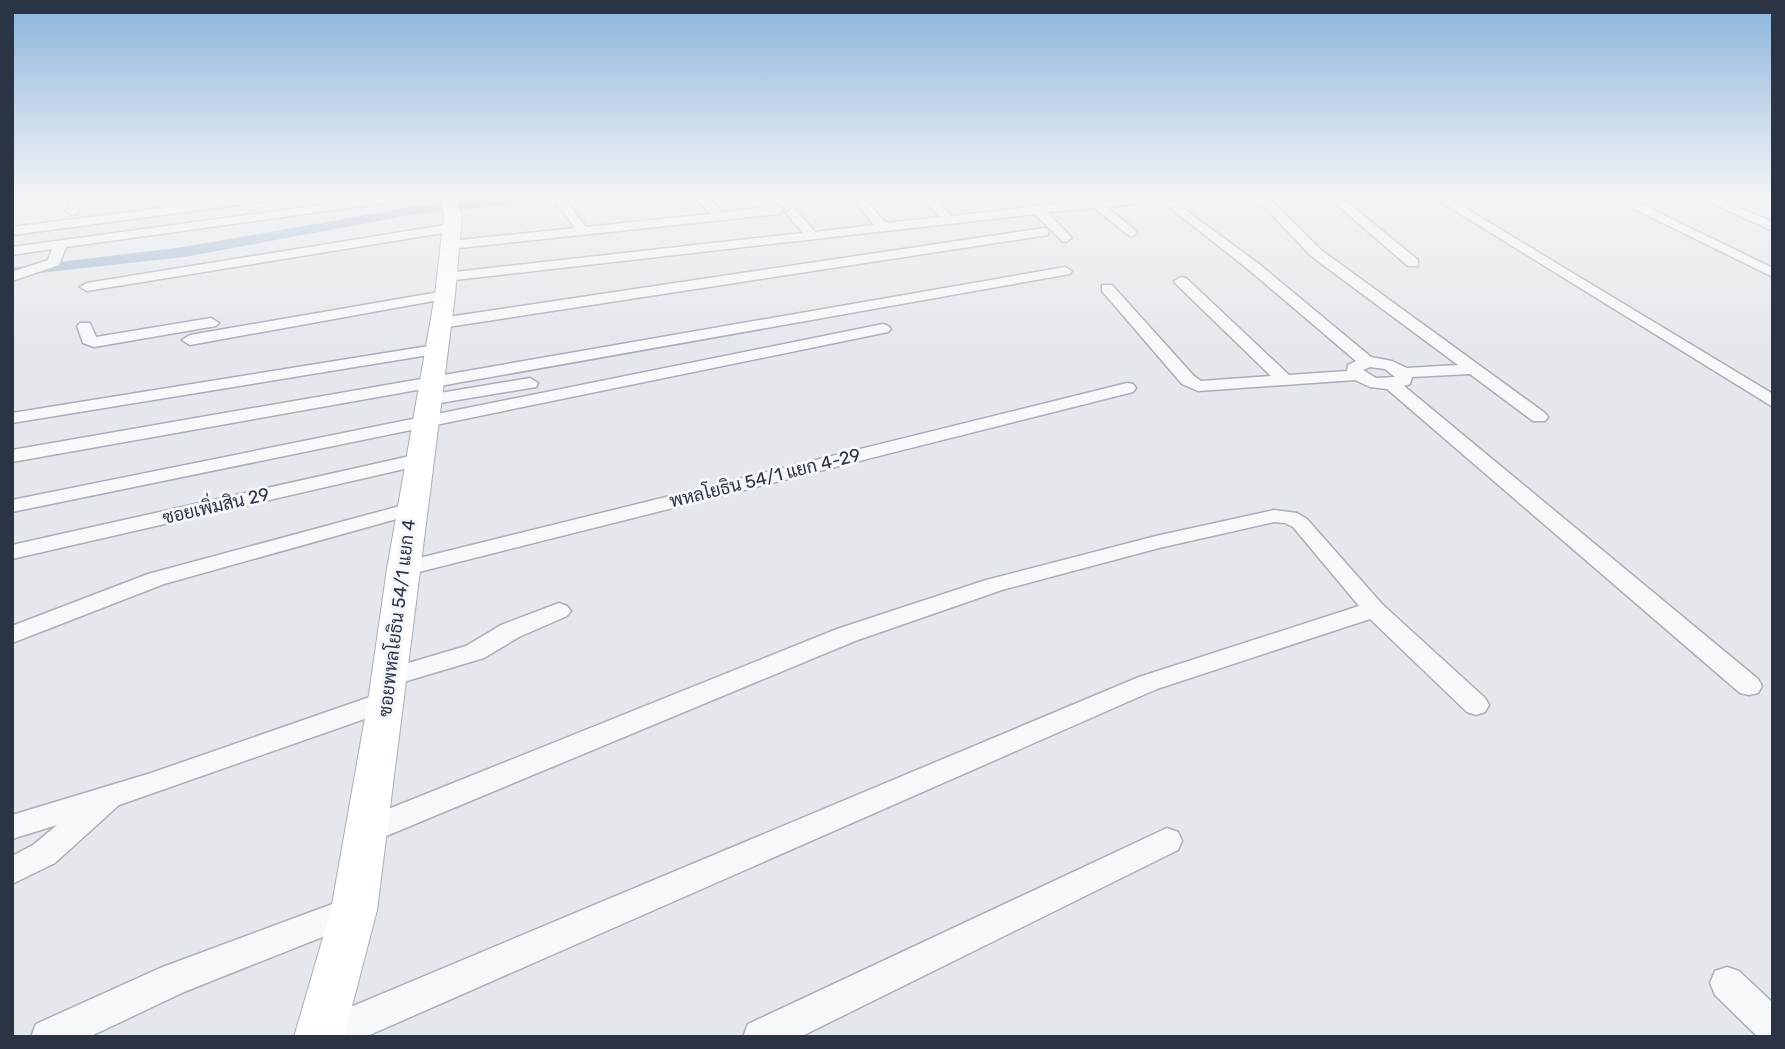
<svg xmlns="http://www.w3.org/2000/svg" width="1785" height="1049" font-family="Rubik,Sarabun,sans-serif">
	<rect width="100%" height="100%" fill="#e4e7ec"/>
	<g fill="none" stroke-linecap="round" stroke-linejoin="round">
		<path fill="#9fb4cc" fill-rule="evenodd" d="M501,197H547L540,201L411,215L184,257L12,276V268L17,267L184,247L411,207Z"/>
		<defs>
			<path id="street" d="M73,197H85L76,214L72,215L66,211Z
				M246,197H280L274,200L12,235V227Z
				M378,197H411L405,200L66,247L59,265L12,281V272L48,260L52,249L12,255V247Z
				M695,197H708L722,212L778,206L784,210L778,214L450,249L444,245L450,241L575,228L555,201L561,198L565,199L586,227L710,214Z
				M801,197H813L817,203L807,205Z
				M932,197L952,216L1095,199L1144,197L1147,200L1141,203L1107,207L1135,230L1137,233L1131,237L1094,208L1047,212L1072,238L1066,242L1062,241L1035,214L446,281L439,277L446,273L803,233L786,213L792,209L796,210L815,232L874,225L857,204L863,200L867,202L886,223L940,217L920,198Z
				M1255,197H1268L1321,250L1545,413L1548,417L1545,421H1533L1470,374L1412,377L1410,384L1404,386L1758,679L1762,686L1758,693L1749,695L1740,693L1387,389L1370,387L1355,380L1198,391L1182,384L1102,291V285H1112L1194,376L1201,381L1271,376L1176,284L1174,281L1181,277L1186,278L1289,375L1347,371L1348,365L1356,361L1249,270L1168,206V202L1172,200L1259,264L1371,357L1392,361L1407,368L1458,365L1311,256ZM1370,367L1385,369L1395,377L1376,378L1363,370Z
				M1328,197H1341L1418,260V266H1408Z
				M1433,197H1447L1773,394V407Z
				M1610,197H1626L1773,268V277Z
				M1698,197H1714L1773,222V231Z
				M451,224L457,228L455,231L87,291L80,287L87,283Z
				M1044,228L1048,229V235L441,328L433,323L441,318Z
				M1065,267L1072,271L1070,274L12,462V450Z
				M445,291L452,295L450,298L190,345L182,340L190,335Z
				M211,318L219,323L216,326L94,347L83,343L77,326L80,323H90L96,337Z
				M883,324L888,326L891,329L888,332L12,512V500Z
				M435,345L441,347L443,350L441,353L12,423V413Z
				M530,378L538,383L536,387L428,405L419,400L428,395Z
				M1127,383L1133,384L1136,388L1133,392L403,576L395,574L392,569L395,564L403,562Z
				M419,454L429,460L426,464L12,559V545Z
				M411,503L418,505L421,509L418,513L164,584L12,643V626L148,574Z
				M1274,510L1297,513L1307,519L1382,604L1485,698L1489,705L1485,712L1476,715L1467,712L1370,619L1157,689L365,1037H305L310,1024L1139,677L1359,606L1293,527L1285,523L1274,522L1159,548L1002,590L855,641L367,844L356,840L352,831L356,822L837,629L986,580L1156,536Z
				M559,603L567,606L571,611L567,616L519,637L484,658L390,686L381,683L377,677L381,671L466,646L501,625Z
				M387,691L396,694L400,701L396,708L119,805L55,863L12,884V856L33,845L57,825L12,839V815L151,773Z
				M1167,828L1178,832L1182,841L1178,850L800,1037H743L748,1024Z
				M354,896L365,900L370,910L365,920L184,992L89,1037H31L36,1024L160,968Z
				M1727,967L1739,971L1773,1003V1037H1758L1715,995L1710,983L1715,971Z"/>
			<path id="secondary" d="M440,197H456L462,216L455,295L377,910L344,1037H294L331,910L368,701L387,569L435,295L444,216Z"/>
		</defs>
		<use href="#street" stroke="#a9aeb7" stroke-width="3"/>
		<use href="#secondary" stroke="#a9aeb7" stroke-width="2"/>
		<use href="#street" fill="#f7f8fa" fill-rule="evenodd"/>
		<use href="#secondary" fill="#fff" fill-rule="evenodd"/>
	</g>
	<linearGradient id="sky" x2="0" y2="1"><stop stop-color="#8bb4dd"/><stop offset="0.57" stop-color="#f3f4f6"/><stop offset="1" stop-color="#f3f4f6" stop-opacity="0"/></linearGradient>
	<rect width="1785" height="344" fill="url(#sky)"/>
	<g text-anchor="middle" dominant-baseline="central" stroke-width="6" stroke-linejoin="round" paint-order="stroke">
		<g font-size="18" fill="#2b3445" stroke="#f4f6f9">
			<text transform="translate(765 478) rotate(-14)">พหลโยธิน 54/1 แยก 4-29</text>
			<text transform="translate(216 506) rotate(-13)">ซอยเพิ่มสิน 29</text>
			<text transform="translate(397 618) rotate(-83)">ซอยพหลโยธิน 54/1 แยก 4</text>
		</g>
	</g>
	<rect width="1785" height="1049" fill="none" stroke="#2b3445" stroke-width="28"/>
</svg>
